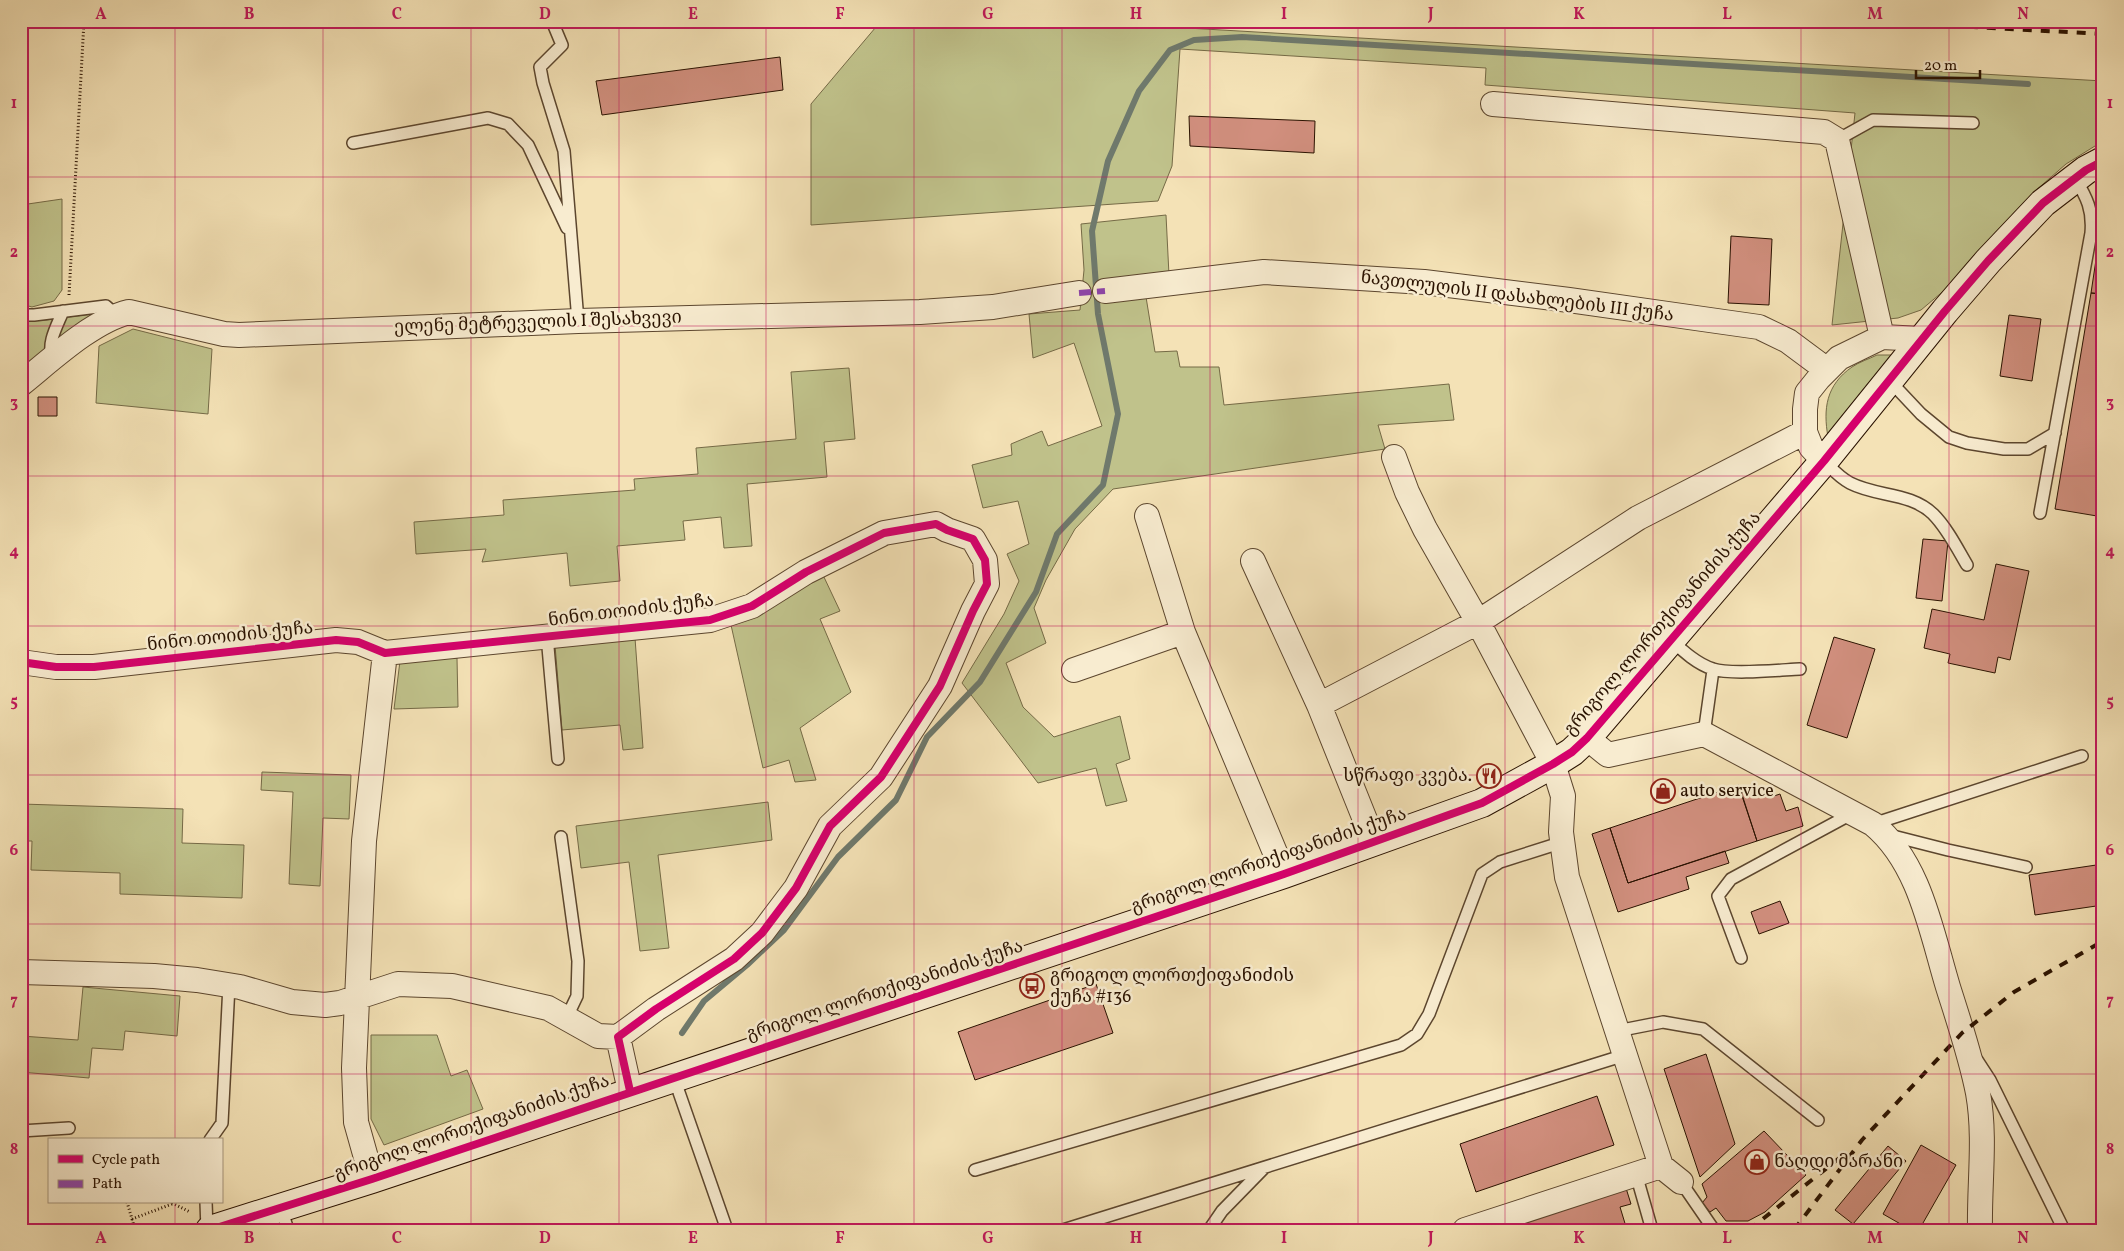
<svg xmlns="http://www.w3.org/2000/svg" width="2124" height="1251" font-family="Vollkorn,'Noto Serif Georgian',serif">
	<rect width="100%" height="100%" fill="#f4e2b6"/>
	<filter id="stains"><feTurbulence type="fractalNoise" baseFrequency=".004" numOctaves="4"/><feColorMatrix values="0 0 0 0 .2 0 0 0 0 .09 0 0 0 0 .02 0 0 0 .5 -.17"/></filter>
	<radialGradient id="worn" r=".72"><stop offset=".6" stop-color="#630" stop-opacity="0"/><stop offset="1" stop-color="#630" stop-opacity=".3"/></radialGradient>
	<path fill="#c0c28b" stroke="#756a46" d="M881,21H1066L2103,81V141L2066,164L2034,192L1953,283L1921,310L1898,318L1832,325L1855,113L1485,85L1486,68L1180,49L1172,166L1158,201L811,225V104Z
		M62,199V290L54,301L32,307L21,304V205Z
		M1166,215L1169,275L1146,297L1155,352L1177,351L1180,367H1219L1224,405L1449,384L1454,420L1378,425L1385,449L1113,489L1075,529L1046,580L1034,608L1046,643L1006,663L1023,707L1054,737L1120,716L1130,759L1116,764L1127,801L1106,806L1096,768L1038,783L962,683L1004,614L1019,581L1007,554L1029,544L1018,501L983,508L972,465L1012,455L1011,444L1042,431L1048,446L1102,426L1074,343L1033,358L1029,314L1080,310L1084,270L1081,224Z
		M92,314L97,316L21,375V321L46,320Z
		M133,329L212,349L208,414L96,403L99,346Z
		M1877,355H1895L1828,437C1823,409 1826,385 1852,367C1859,362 1869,359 1877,355Z
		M849,368L855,439L824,442L827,477L747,484L752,546L724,548L721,517L683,521L685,540L617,546L620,581L570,586L567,553L482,562L486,549L416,554L414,522L504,515L503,500L635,490L634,479L698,474L696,448L796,439L791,372Z
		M823,575L840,611L820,619L851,692L800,728L816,780L795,782L789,760L763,768L731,625Z
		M635,638L643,748L623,750L620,725L562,730L555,645Z
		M457,658L458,707L394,709L400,661Z
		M262,772L351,775L349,819L323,818L320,886L289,884L293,792L261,790Z
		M768,802L772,840L658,855L669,948L640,951L629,862L581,868L576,826Z
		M21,804L183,809L182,843L244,845L242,898L120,894V873L31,870L32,841H21Z
		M83,987L180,996L177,1036L125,1031L123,1050L92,1048L89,1078L21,1072V1036L78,1040Z
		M371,1035H437L451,1076L467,1070L483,1109L384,1145L371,1119Z"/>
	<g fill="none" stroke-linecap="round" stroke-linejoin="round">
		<path stroke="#6f796c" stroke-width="6" d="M682,1033L704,1001L747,965L784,930L838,857L896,800L927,737L980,682L1036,592L1057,534L1103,485L1118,414L1098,314L1092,231L1108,161L1139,91L1170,50L1194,40L1242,37L2028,84"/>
	</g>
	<path fill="#d18f7e" stroke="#2a1200" d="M780,57L783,90L602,115L596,81Z
		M1189,116L1315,121L1314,153L1190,146Z
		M1731,236L1772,239L1769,305L1728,303Z
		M2097,253H2103V294L2091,293Z
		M2091,293L2103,294V517L2055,509Z
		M2009,315L2041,319L2032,381L2000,376Z
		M38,397H57V416H38Z
		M1923,539L1948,541L1942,601L1916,598Z
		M1996,564L2029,571L2010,660L1998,657L1995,673L1948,663L1950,654L1924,648L1932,609L1984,620Z
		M1834,637L1875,649L1847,738L1807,725Z
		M1739,785L1757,841L1628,883L1610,828Z
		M1760,787L1762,795L1772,792L1774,796L1780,794L1786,811L1798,807L1803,826L1757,841L1741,793Z
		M1610,828L1628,883L1725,851L1729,863L1686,877L1689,889L1618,912L1592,834Z
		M2103,864V905L2035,915L2029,875Z
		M1780,901L1789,923L1759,934L1751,912Z
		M1096,984L1113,1033L975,1080L958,1032Z
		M1706,1054L1735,1144L1700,1177L1664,1069Z
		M1597,1096L1614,1145L1476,1192L1460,1144Z
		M1764,1131L1806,1175L1765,1212L1748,1221H1726L1716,1208L1710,1212L1702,1203L1707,1197L1702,1184Z
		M1921,1145L1956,1165L1919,1230H1911L1883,1214Z
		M1888,1146L1906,1161L1853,1224L1835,1210Z
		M1625,1185L1631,1204L1620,1207L1627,1230H1489Z"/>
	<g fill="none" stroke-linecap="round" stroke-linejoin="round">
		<defs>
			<path id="lane" d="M552,21L562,45L540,67L543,83L564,151L578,321
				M1837,140L1873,120L1973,123
				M353,143L488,118L508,124L528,145L567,228
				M21,315H34L106,306L116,315
				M53,357C46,344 58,324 63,311
				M1889,380L1921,414L1949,437L1967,443L2004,449H2028L2055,433
				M1824,461C1832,469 1840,478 1850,483C1877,497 1910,492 1933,514C1947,528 1957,548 1967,565
				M2040,513L2091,233C2093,210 2087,198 2075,178
				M547,636L558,759
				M1671,640C1683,651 1697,664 1713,669C1730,675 1780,670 1800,669
				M1704,734L1713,670
				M1873,824L2082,756
				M1889,835L1948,850L2026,867
				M561,837L578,961L577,996L566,1019
				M1741,958L1718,896L1731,879L1853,813
				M1617,1031L1663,1022L1703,1029L1818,1120
				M1977,1060L1990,1080L2064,1230
				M674,1078L727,1230
				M21,1131L69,1128
				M210,1140L222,1123L229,985
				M975,1170L1401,1045L1417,1034L1429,1014L1482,874L1500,862L1563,842
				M1636,1174L1652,1230
				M1681,1182L1714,1230
				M206,1202L207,1230
				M281,1208L288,1230
				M1063,1230L1625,1055
				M1209,1230L1222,1211L1264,1168"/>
			<path id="street" d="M1493,104L1824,132L1837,140L1882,337
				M1105,291L1264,272L1424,282L1569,300L1759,327L1788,341L1827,370
				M21,384C51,360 92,321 129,312L224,334L239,335L578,321L920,312L993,307L1079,293
				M1394,457L1407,492L1425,529L1478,622L1553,764L1563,796L1561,832L1567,877L1661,1166L1681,1182
				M1824,461L1811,447L1805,432V409L1807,393L1819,378L1839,358L1882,337L1922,339
				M1147,516L1183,632L1284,874
				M1253,561L1319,705L1374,842
				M21,662L56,667H94L336,640L358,642L385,653L710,620L752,606L806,572L884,533L936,524L947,530L973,539L985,560L987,584L973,611L940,686L881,777L830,826L796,888L762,933L734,959L656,1009L618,1037L630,1091
				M1074,670L1183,632
				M1319,705L1478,622L1638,518L1805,432
				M1587,738L1608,755L1704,734L1873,824C1920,863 1931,931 1948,987C1959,1022 1971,1057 1978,1093C1986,1138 1979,1184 1980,1230
				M21,972L154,976L197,980L240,987L292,1002L325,1005L340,1003L398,984L452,986L548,1008L598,1036L618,1037
				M372,1179L356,1122L354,1068L364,841L385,653
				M1465,1230L1661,1166"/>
			<path id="secondary" d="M210,1230L372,1179L1284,874L1482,803L1553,764L1572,752L1587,738L1824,461L1945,311L1988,261L2043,203L2086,170L2103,161"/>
		</defs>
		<use href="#lane" stroke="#5c462e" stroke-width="14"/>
		<use href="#street" stroke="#5c462e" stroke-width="26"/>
		<use href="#secondary" stroke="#2a1200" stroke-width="30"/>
		<path stroke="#2a1200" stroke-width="3" stroke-dasharray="1 2.5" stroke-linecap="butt" d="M69,295L84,21
			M127,1202L132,1219L172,1204
			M172,1203L190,1212
			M132,1219L135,1230"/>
		<use href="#lane" stroke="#f8ecd0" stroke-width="11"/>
		<use href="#street" stroke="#f8ecd0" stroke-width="24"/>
		<use href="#secondary" stroke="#f8ecd0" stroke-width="28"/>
		<path stroke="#2a1200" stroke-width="4" stroke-dasharray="9 9" stroke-linecap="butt" d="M1861,21L2103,34
			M1749,1230L1847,1152
			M1794,1230L1862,1140L1962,1033L2014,992L2103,941"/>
		<path stroke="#8e44ad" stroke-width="6" stroke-dasharray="12 6" stroke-linecap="butt" d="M1079,293L1105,291"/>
		<defs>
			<path id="cycleway" d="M21,662L56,667H94L336,640L358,642L385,653L710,620L752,606L806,572L884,533L936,524L947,530L973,539L985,560L987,584L973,611L940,686L881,777L830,826L796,888L762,933L734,959L656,1009L618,1037L630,1091
				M210,1230L372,1179L1284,874L1482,803L1553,764L1572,752L1587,738L1824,461L1945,311L1988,261L2043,203L2086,170L2103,161"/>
		</defs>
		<use href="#cycleway" stroke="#f8ecd0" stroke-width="11"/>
		<use href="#cycleway" stroke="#d6006c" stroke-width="8"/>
	</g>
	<path fill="none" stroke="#c2185b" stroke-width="1" stroke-opacity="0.55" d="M175,21V1140M323,21V1230M471,21V1230M619,21V1230M766,21V1230M914,21V1230M1062,21V1230M1210,21V1230M1358,21V1230M1505,21V1230M1653,21V1230M1801,21V1230M1949,21V1230M21,177H2103M21,326H2103M21,476H2103M21,626H2103M21,775H2103M21,924H2103M21,1074H2103M175,1202V1230"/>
	<defs>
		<symbol id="restaurant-ring" viewBox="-11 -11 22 22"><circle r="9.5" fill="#f8ecd0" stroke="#8f2418" stroke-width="1.5"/><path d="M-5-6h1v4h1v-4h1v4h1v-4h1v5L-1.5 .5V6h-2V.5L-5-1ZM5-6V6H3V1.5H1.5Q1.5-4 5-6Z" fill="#8f2418"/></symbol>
		<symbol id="shop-ring" viewBox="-11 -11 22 22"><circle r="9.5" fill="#f8ecd0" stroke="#8f2418" stroke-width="1.5"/><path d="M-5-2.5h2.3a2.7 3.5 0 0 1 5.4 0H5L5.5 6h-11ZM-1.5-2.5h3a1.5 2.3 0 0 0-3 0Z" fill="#8f2418"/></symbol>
		<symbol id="bus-ring" viewBox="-11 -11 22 22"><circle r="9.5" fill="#f8ecd0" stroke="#8f2418" stroke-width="1.5"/><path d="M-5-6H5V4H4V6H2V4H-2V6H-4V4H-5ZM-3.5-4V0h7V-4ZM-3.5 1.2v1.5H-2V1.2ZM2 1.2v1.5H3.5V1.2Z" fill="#8f2418"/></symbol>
	</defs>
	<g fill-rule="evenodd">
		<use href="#restaurant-ring" x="1475" y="762" width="28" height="28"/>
		<use href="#shop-ring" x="1649" y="777" width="28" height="28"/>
		<use href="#bus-ring" x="1018" y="972" width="28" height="28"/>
		<use href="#shop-ring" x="1743" y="1148" width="28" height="28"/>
	</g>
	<g text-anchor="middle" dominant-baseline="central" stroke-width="5" stroke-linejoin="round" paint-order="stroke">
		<g font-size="18" fill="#2a1200" stroke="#f8ecd0">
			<text transform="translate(1517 297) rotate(7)">ნავთლუღის II დასახლების III ქუჩა</text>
			<text transform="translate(538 323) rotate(-2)">ელენე მეტრეველის I შესახვევი</text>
			<text transform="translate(631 611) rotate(-7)">ნინო თოიძის ქუჩა</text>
			<text transform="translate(1663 624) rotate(-49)">გრიგოლ ლორთქიფანიძის ქუჩა</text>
			<text transform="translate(230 637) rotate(-6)">ნინო თოიძის ქუჩა</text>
			<text transform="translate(1269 861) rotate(-19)">გრიგოლ ლორთქიფანიძის ქუჩა</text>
			<text transform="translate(885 991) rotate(-18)">გრიგოლ ლორთქიფანიძის ქუჩა</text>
			<text transform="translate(472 1128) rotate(-19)">გრიგოლ ლორთქიფანიძის ქუჩა</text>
		</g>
		<g font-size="18" fill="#2a1200" stroke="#f8ecd0" text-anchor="start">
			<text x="1472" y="776" text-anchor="end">სწრაფი კვება.</text>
			<text x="1680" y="791">auto service</text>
			<text x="1050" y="976">გრიგოლ ლორთქიფანიძის<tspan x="1050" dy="21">ქუჩა #136</tspan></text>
			<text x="1774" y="1162">ნაღდი მარანი</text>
		</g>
	</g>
	<rect width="2124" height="1251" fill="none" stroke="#f4e2b6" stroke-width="55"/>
	<rect x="48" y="1138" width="175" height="65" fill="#f8ecd0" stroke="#a6957d"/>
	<rect x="58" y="1155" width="25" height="8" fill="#d6006c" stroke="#a6957d"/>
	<text x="92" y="1164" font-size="15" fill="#2a1200">Cycle path</text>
	<rect x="58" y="1180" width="25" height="8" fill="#8e44ad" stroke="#a6957d"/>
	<text x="92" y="1188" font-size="15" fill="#2a1200">Path</text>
	<path d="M1916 70v8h64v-8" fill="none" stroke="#2a1200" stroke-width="2.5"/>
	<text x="1924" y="70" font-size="15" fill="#2a1200" stroke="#f8ecd0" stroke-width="4" paint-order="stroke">20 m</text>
	<rect x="28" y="28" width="2068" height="1196" fill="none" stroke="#c2185b" stroke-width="2"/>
	<g font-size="16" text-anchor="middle" font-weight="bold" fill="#c2185b">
		<text x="101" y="19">A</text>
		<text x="249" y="19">B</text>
		<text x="397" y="19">C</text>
		<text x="545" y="19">D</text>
		<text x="693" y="19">E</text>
		<text x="840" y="19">F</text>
		<text x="988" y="19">G</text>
		<text x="1136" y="19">H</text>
		<text x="1284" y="19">I</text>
		<text x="1431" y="19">J</text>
		<text x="1579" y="19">K</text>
		<text x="1727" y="19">L</text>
		<text x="1875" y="19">M</text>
		<text x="2023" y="19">N</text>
		<text x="14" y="108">1</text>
		<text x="2110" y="108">1</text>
		<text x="14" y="257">2</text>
		<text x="2110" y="257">2</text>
		<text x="14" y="407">3</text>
		<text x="2110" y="407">3</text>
		<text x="14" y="556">4</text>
		<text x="2110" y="556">4</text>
		<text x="14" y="706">5</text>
		<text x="2110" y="706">5</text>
		<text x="14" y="855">6</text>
		<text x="2110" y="855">6</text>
		<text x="14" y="1005">7</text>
		<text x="2110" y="1005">7</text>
		<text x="14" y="1154">8</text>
		<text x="2110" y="1154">8</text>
		<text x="101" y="1243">A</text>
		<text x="249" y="1243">B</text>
		<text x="397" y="1243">C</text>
		<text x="545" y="1243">D</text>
		<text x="693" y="1243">E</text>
		<text x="840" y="1243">F</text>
		<text x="988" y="1243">G</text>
		<text x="1136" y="1243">H</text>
		<text x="1284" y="1243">I</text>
		<text x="1431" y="1243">J</text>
		<text x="1579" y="1243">K</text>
		<text x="1727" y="1243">L</text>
		<text x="1875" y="1243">M</text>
		<text x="2023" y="1243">N</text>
	</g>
	<rect width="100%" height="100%" filter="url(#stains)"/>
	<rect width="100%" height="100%" fill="url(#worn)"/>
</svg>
